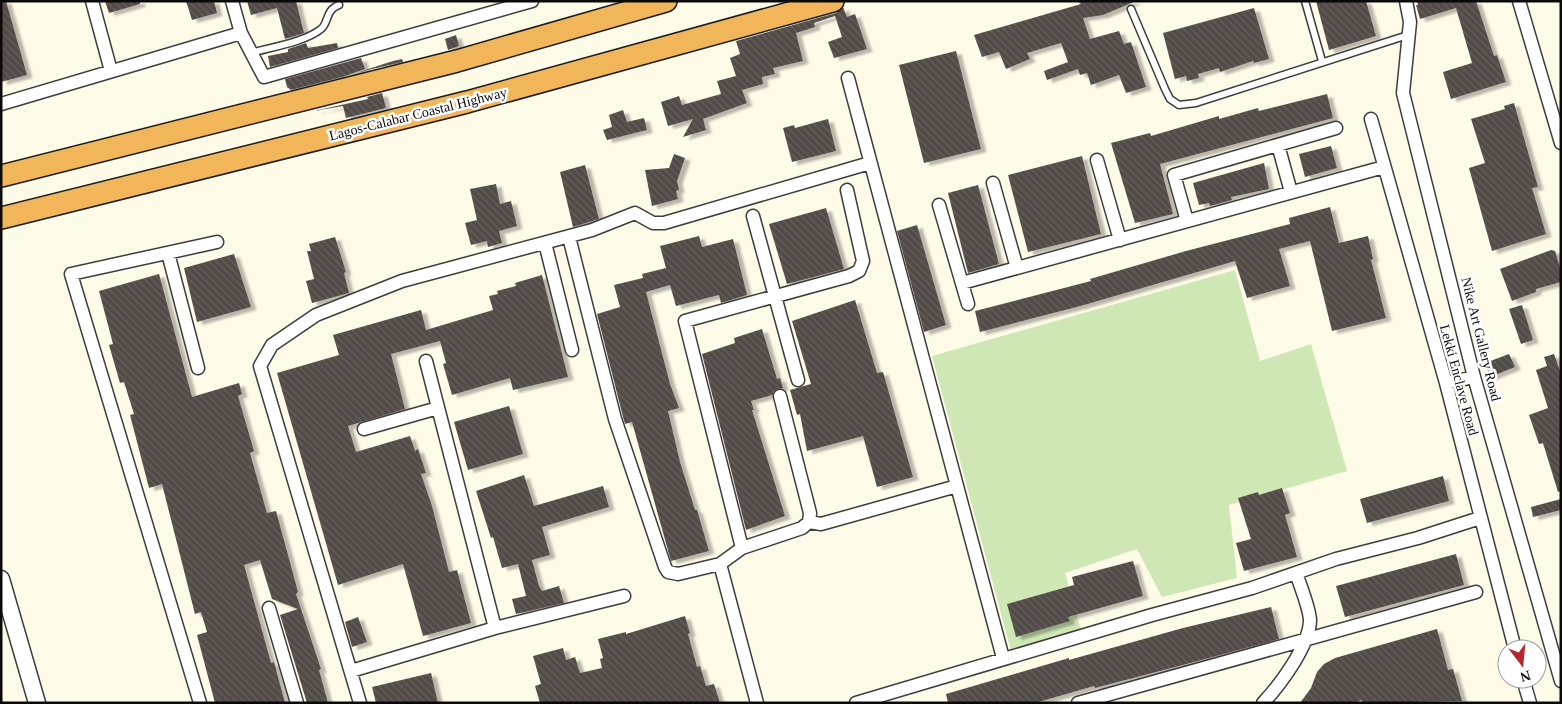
<svg xmlns="http://www.w3.org/2000/svg" width="1562" height="704" font-family="'Times New Roman',serif">
	<defs>
		<pattern id="building-back-hatch" width="6" height="6" patternUnits="userSpaceOnUse" patternTransform="scale(1.25)"><rect width="6" height="6" fill="#524b47"/><path d="M-1 5l2 2M0 0l6 6M5-1l2 2" fill="none" stroke="#66605d"/></pattern>
		<filter id="shadow"><feDropShadow dx="5.5" dy="3" stdDeviation="1" flood-color="#0004"/></filter>
	</defs>
	<rect width="100%" height="100%" fill="#fefae8"/>
	<path fill="#cee7b4" d="M1235,270L1260,361L1311,344L1347,471L1229,505L1237,578L1162,597L1137,549L1065,573L1081,630L1012,655L932,356Z"/>
	<path fill="url(#building-back-hatch)" filter="url(#shadow)" d="M1,1H6L27,75L1,82Z
		M105,1H140V4L109,13Z
		M186,1H214L217,13L192,20Z
		M247,1H296L304,33L285,39L277,8L251,15Z
		M1077,1H1136L1103,15L1083,18L1090,39L1119,31L1124,44L1131,42L1146,87L1126,93L1119,75L1091,85L1087,73L1080,75L1078,69L1047,80L1044,71L1068,62L1061,43L1027,53L1030,59L1006,69L999,52L982,57L974,35L1081,4Z
		M1316,1H1366L1376,36L1329,50Z
		M1417,1H1476L1494,56L1497,55L1506,82L1451,99L1443,72L1472,63L1456,8L1420,19L1416,5H1418Z
		M843,7L847,17L855,14L867,49L834,58L828,42L842,37L835,16L814,23L815,27L796,33L803,61L773,68L775,74L762,77L763,84L742,90L747,103L703,119L706,130L683,137L693,119L668,126L661,102L679,96L682,105L721,94L717,81L736,76L730,58L740,54L736,41L836,13Z
		M1254,8L1269,59L1254,63L1253,61L1220,72L1219,68L1198,74L1199,78L1187,81L1186,76L1175,79L1163,33Z
		M456,35L459,46L448,50L445,39Z
		M306,43L308,48L337,43L338,48L270,67L268,56L288,52V49Z
		M956,51L981,149L924,163L899,65Z
		M361,58L365,69L342,77L291,90L287,87L285,79Z
		M402,59L403,62L359,72L393,61Z
		M382,93L386,108L346,118L343,106L314,111L368,99L367,97Z
		M1327,94L1333,118L1160,164L1173,214L1135,223L1111,143L1150,133L1151,136L1219,116V119L1258,108L1259,111Z
		M1514,103L1538,187L1532,188L1546,234L1492,251L1469,168L1485,163L1471,119L1505,109L1504,106Z
		M623,110L627,122L644,118L647,130L607,140L603,130L612,127L609,115Z
		M828,119L836,151L792,162L783,128L794,125L795,128Z
		M1331,146L1337,168L1305,177L1299,154Z
		M674,154L685,158L677,181L679,190L676,191L678,199L652,206L645,170L669,168Z
		M1082,156L1101,234L1028,252L1008,175Z
		M1264,163L1269,189L1231,197L1232,200L1210,206L1209,203L1199,205L1193,183Z
		M585,165L599,219L573,227L560,172Z
		M496,184L500,204L511,201L517,226L499,231L502,243L488,247L487,241L471,245L465,223L477,220L470,189Z
		M978,185L999,264L968,273L948,193Z
		M1330,207L1339,243L1368,236L1373,259L1371,260L1386,318L1332,331L1310,241L1279,249L1290,286L1247,298L1235,261L1084,305L980,332L975,311L1091,281L1090,279L1186,251L1290,224L1289,218Z
		M826,208L844,269L787,284L769,224Z
		M917,225L946,325L924,332L897,231Z
		M699,236L702,247L733,239L747,295L721,303L719,295L676,306L670,285L646,292L670,384L679,408L668,411L680,462L695,510H697L709,551L671,561L632,422L625,424L623,417L597,314L620,307L614,285L643,278L642,274L666,268L660,246Z
		M335,237L346,272L344,273L349,293L312,303L306,281L314,279L307,251H311L309,244Z
		M1551,250L1555,251L1561,271V282L1536,289V292L1512,301L1500,269Z
		M234,254L251,307L197,322L184,268Z
		M159,274L192,397L239,383L242,394L238,396L254,451L250,453L255,471L267,513L276,511L298,592L296,594L321,669L319,670L328,703H307L280,615L298,609L272,599L260,560L244,565L271,663L274,662L285,703H215L197,635L207,632L201,612L195,614L162,484L149,488L130,415L134,414L124,382L120,383L109,345L113,344L99,291Z
		M542,275L568,377L513,390L510,378L452,395L443,364L446,363L440,341L391,354L405,409L348,426L356,452L410,436L415,451L418,449L426,473L421,474L432,506L449,572L457,570L471,623L423,636L403,564L338,585L277,373L339,355L333,335L421,310L426,330L493,310L489,296L498,294L497,291L516,286L515,283Z
		M855,300L877,373L883,372L913,477L877,487L863,436L807,451L800,414L797,415L790,390L811,384L792,321Z
		M1522,305L1533,340L1521,344L1509,309Z
		M762,329L777,379L780,378L783,388L775,390L772,395L751,401L754,410H752L785,516L746,530L702,354L735,343L734,338Z
		M1509,354L1515,367L1490,377L1485,363Z
		M1554,354L1561,374V491L1558,492L1543,443L1539,444L1529,415L1548,408L1536,370L1547,366L1544,357Z
		M509,406L523,454L468,470L454,422Z
		M524,475L534,506L603,486L609,507L542,527L550,555L532,560L539,586L542,591L559,586L564,603L516,614L512,599L526,596L518,564L502,568L493,537L491,538L476,491Z
		M1443,476L1449,501L1367,523L1360,499Z
		M1282,488L1290,513L1285,515L1297,557L1244,571L1236,543L1251,539L1238,498L1258,492L1259,495Z
		M1561,499V510L1533,517L1531,507Z
		M1456,554L1464,585L1345,617L1336,586Z
		M1133,561L1143,596L1068,617L1070,621L1016,637L1007,604L1074,585L1072,577Z
		M1271,607L1279,639L1179,666L1095,688L1094,686L1035,703H948L946,694L1069,658V660L1183,628Z
		M685,616L690,633L688,634L697,667L700,666L706,686L714,684L720,703H540L535,686L541,684L533,656L563,648L566,660L575,657L580,673L602,668L600,659L603,658L598,639L626,632V634Z
		M358,617L367,642L352,647L345,622Z
		M1437,629L1448,670L1453,669L1462,701L1363,703L1362,700L1353,703H1300L1311,688L1317,672L1324,664L1335,658Z
		M431,673L438,703H376L372,687Z"/>
	<g fill="none" stroke-linecap="round" stroke-linejoin="round">
		<defs>
			<path id="service" d="M1305,1L1322,61
				M1131,9L1165,89L1170,99L1179,105L1196,103L1408,35
				M251,53C272,47 305,42 321,29C329,23 325,10 339,5"/>
			<path id="minor" d="M92,1L111,71
				M1406,1L1410,22L1403,93L1474,377L1561,681
				M1519,1L1561,143
				M241,33L264,77L532,1
				M848,78L1003,658
				M1,104L241,33L232,1
				M1371,119L1446,383L1515,649
				M1278,145L1291,192
				M1097,160L1120,240
				M993,183L1017,268
				M939,205L968,304
				M753,216L798,380
				M1187,221L1174,175L1336,128
				M569,237L615,419L665,567L668,572L678,574L720,564
				M545,243L572,350
				M168,253L198,368
				M962,283L1384,167
				M426,361L495,628
				M1446,383L1474,377
				M364,429L438,408
				M809,522L821,524L957,486
				M742,548L802,528L809,522L810,513L780,396
				M269,608L297,703
				M351,671L495,628L624,596
				M1523,679L1530,703
				M200,703L71,274L217,242
				M360,703L260,366L272,345L316,315L402,281L592,230L635,213L653,223H664L870,163
				M757,703L720,564L742,548L685,321L849,276L859,271L863,261L847,190
				M856,703L1152,615L1252,588L1336,559L1418,538L1480,518
				M1078,703L1476,592
				M1263,703C1280,685 1309,646 1310,621C1310,609 1300,585 1296,573"/>
			<path id="tertiary" d="M1,579L37,703"/>
			<path id="trunk" d="M1,176L457,61L666,1
				M1,218L467,102L833,1"/>
		</defs>
		<use href="#service" stroke="#3d3d3d" stroke-width="9"/>
		<use href="#minor" stroke="#3d3d3d" stroke-width="15"/>
		<use href="#tertiary" stroke="#3d3d3d" stroke-width="19"/>
		<use href="#trunk" stroke="#1b1b1b" stroke-width="24"/>
		<use href="#service" stroke="#fff" stroke-width="6"/>
		<use href="#minor" stroke="#fff" stroke-width="12"/>
		<use href="#tertiary" stroke="#fff" stroke-width="16"/>
		<use href="#trunk" stroke="#f2b65a" stroke-width="21"/>
	</g>
	<g text-anchor="middle" dominant-baseline="central" stroke-width="5" stroke-linejoin="round" paint-order="stroke">
		<g font-size="14" fill="#0a0a0a" stroke="#fff">
			<text transform="translate(418 114) rotate(-14)">Lagos-Calabar Coastal Highway</text>
			<text transform="translate(1481 339) rotate(76)">Nike Art Gallery Road</text>
			<text transform="translate(1459 380) rotate(75)">Lekki Enclave Road</text>
		</g>
	</g>
	<rect width="1562" height="704" fill="none" stroke="#0a0a0a" stroke-width="5"/>
	<g transform="translate(1522 664) rotate(164)"><circle r="24" fill="#ffffff" stroke="#9d9d9d"/>
	<path d="M0-4L9 19L0 12L-9 19Z" fill="#b5272e"/>
	<text y="-8" font-size="14" font-weight="bold" text-anchor="middle" fill="#0a0a0a">N</text>
	</g>
</svg>
